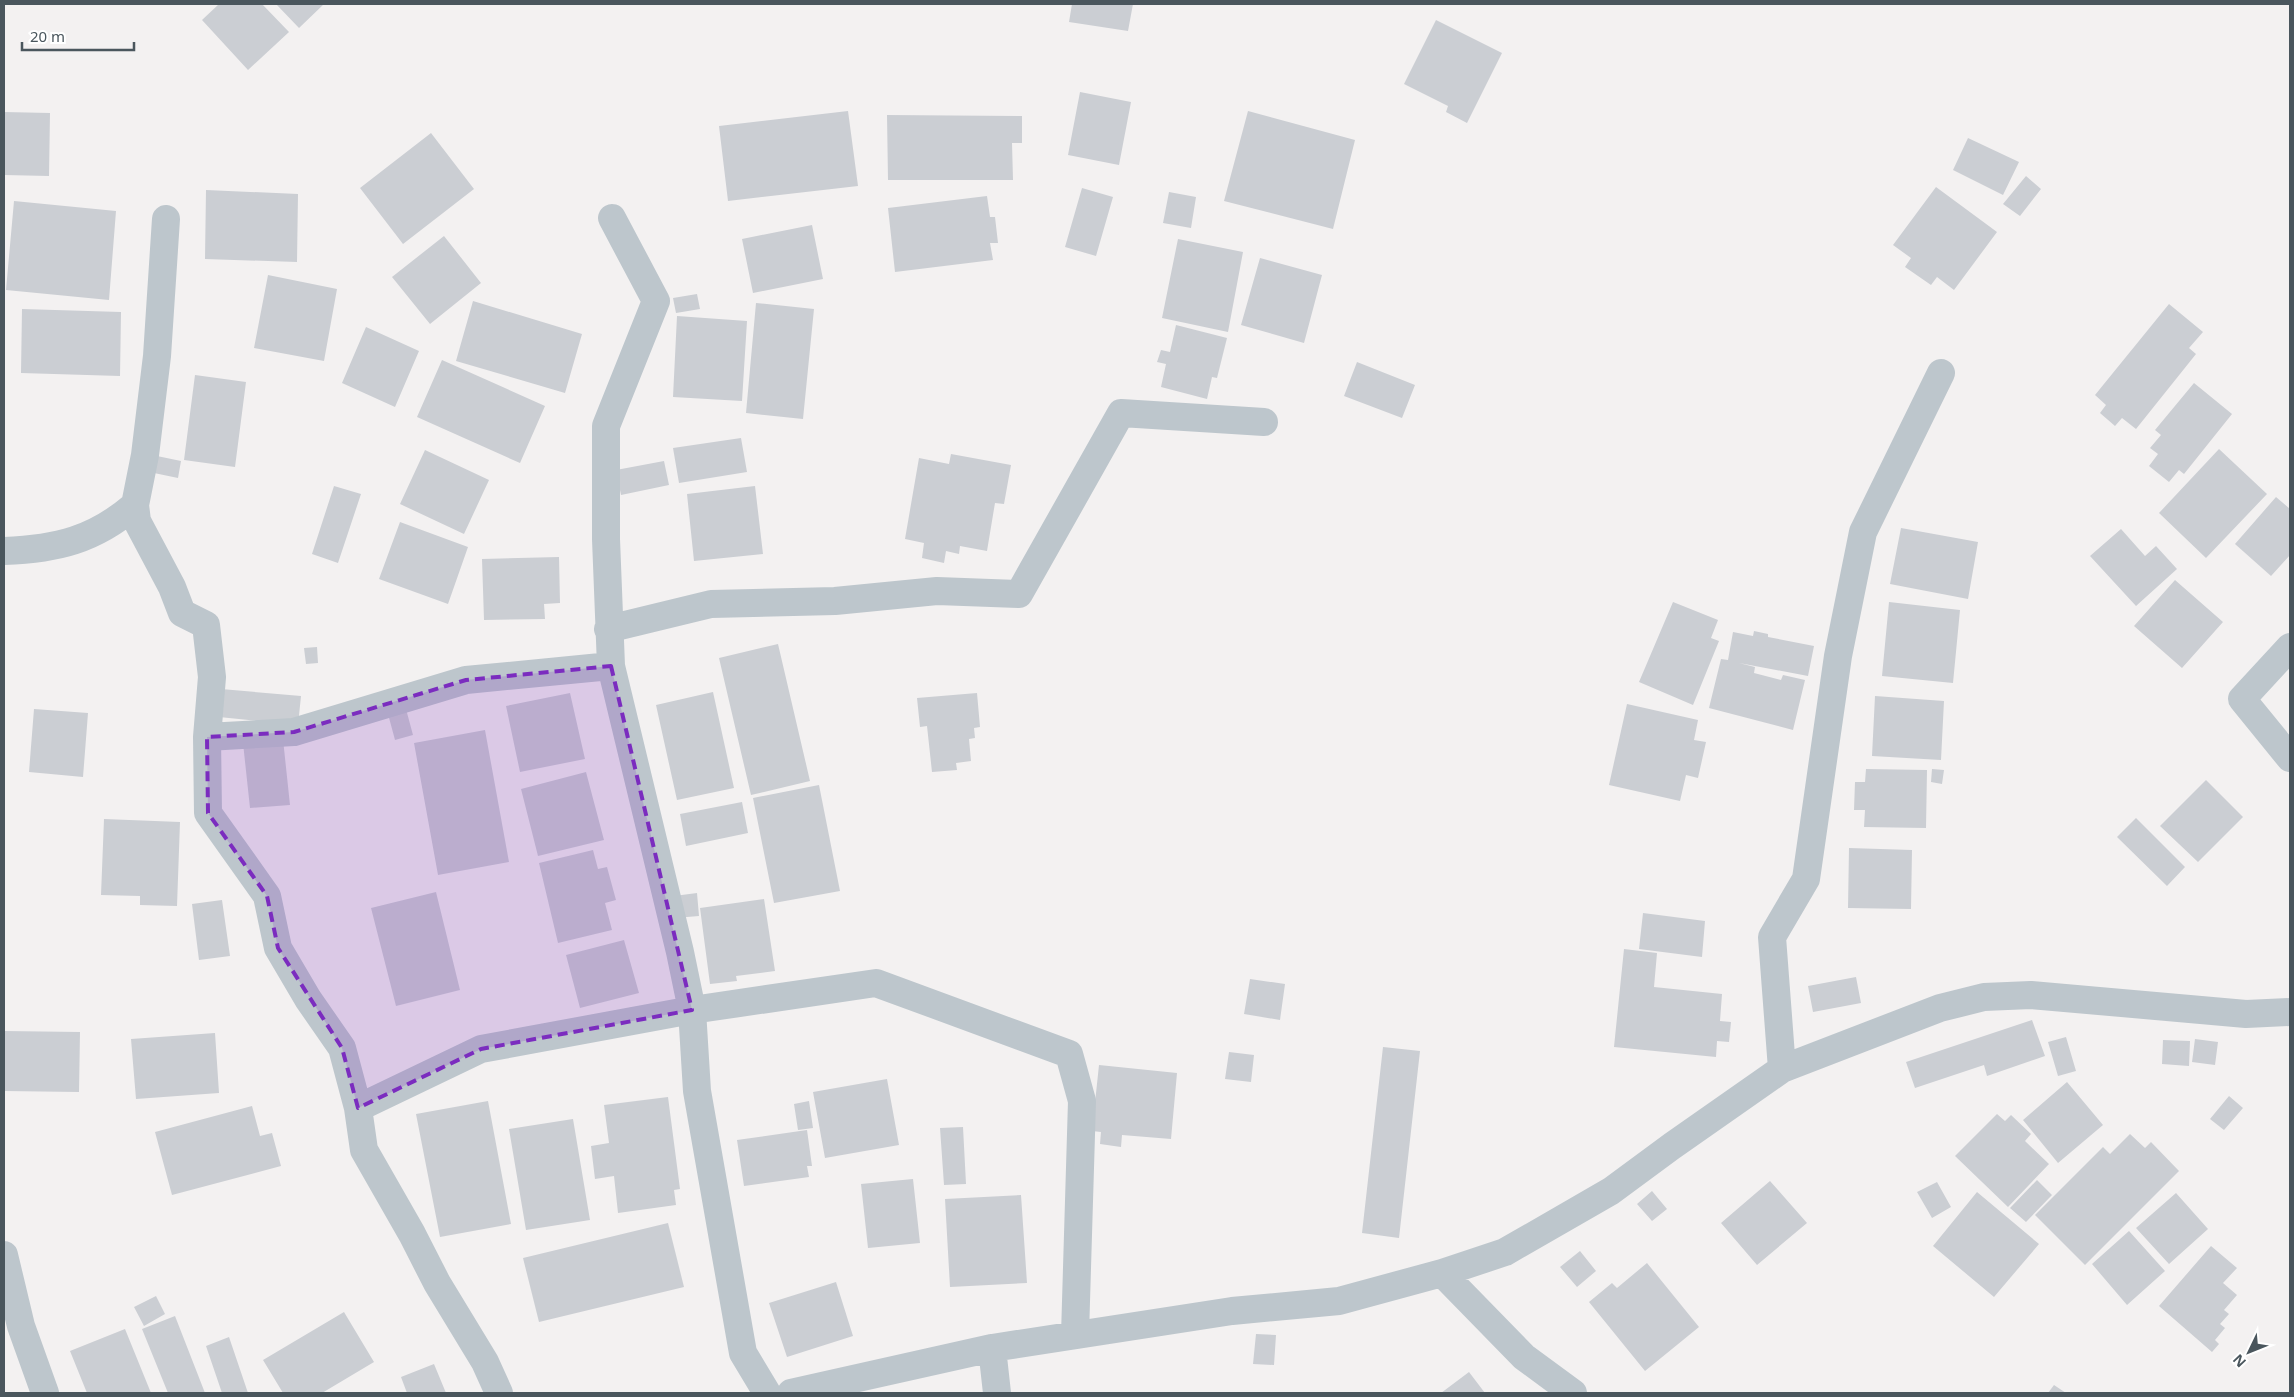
<svg xmlns="http://www.w3.org/2000/svg" width="2294" height="1397" font-family="'Noto Sans',sans-serif">
	<rect width="100%" height="100%" fill="#f3f1f1"/>
	<path fill="#cbced3" d="M219,4H262L289,32L248,70L202,20Z
		M276,4H324L299,28Z
		M1072,4H1133L1128,31L1069,22Z
		M1436,20L1502,53L1467,123L1446,112L1448,106L1404,84Z
		M1080,92L1131,102L1119,165L1068,155Z
		M848,111L858,186L728,201L719,126Z
		M1248,111L1355,140L1333,229L1224,201Z
		M4,112L50,113L49,176L4,175Z
		M887,115L1022,116V143H1012L1013,180H888Z
		M431,133L474,189L403,244L360,188Z
		M1968,138L2019,162L2003,195L1953,170Z
		M2026,176L2041,189L2020,216L2003,204Z
		M1936,187L1997,232L1954,290L1937,277L1931,285L1905,267L1911,258L1893,245Z
		M1082,188L1113,197L1096,256L1065,247Z
		M206,190L298,194L297,262L205,259Z
		M1169,192L1196,197L1191,228L1163,223Z
		M987,196L990,217H995L998,243H990L993,260L895,272L888,208Z
		M14,201L116,211L109,300L6,290Z
		M812,225L823,279L753,293L742,239Z
		M444,236L481,283L430,324L392,277Z
		M1178,239L1243,252L1228,332L1162,318Z
		M1260,258L1322,275L1304,343L1241,325Z
		M268,275L337,289L324,361L254,348Z
		M697,294L700,309L676,313L673,298Z
		M473,301L582,334L565,393L456,361Z
		M756,303L814,309L803,419L746,413Z
		M2169,304L2203,332L2189,348L2196,354L2136,429L2122,418L2115,426L2100,413L2106,405L2095,395Z
		M22,309L121,312L120,376L21,373Z
		M677,316L747,321L742,401L673,397Z
		M1176,325L1227,338L1217,378L1212,377L1207,399L1161,387L1166,364L1157,362L1161,350L1170,352Z
		M366,327L419,351L395,407L342,383Z
		M442,360L545,406L520,463L417,417Z
		M1357,362L1415,385L1402,418L1344,396Z
		M195,375L246,382L235,467L184,460Z
		M2194,383L2232,414L2184,474L2179,470L2169,482L2149,466L2158,454L2150,448L2161,435L2155,430Z
		M741,438L747,472L679,483L673,448Z
		M2219,449L2267,494L2206,558L2159,513Z
		M425,450L489,480L464,534L400,504Z
		M951,454L1011,465L1004,504L995,503L987,551L960,546L959,554L946,551L944,563L922,558L924,543L905,539L919,458L949,464Z
		M157,456L181,461L178,478L154,473Z
		M664,461L669,485L621,495L616,470Z
		M334,486L361,494L338,563L312,554Z
		M755,486L763,554L694,561L687,494Z
		M2276,497L2290,509V555L2271,576L2235,544Z
		M400,522L468,547L448,604L379,579Z
		M1901,528L1978,542L1968,599L1890,584Z
		M2121,529L2145,556L2156,546L2177,569L2136,606L2090,556Z
		M559,557L560,603L544,604L545,619L484,620L482,559Z
		M2175,580L2223,622L2182,668L2134,626Z
		M1673,602L1718,620L1711,638L1719,641L1693,705L1639,682Z
		M1889,602L1960,610L1953,683L1882,676Z
		M1754,631L1768,634V637L1814,646L1808,676L1739,663L1755,667L1754,673L1781,680L1783,675L1805,680L1793,730L1709,708L1721,659L1728,660L1733,632L1753,636Z
		M778,644L810,781L751,795L719,658Z
		M317,647L318,663L306,664L304,648Z
		M221,689L301,696L298,725L219,717Z
		M713,692L734,788L677,800L656,705Z
		M570,693L585,759L520,772L506,706Z
		M977,693L980,727L974,728L975,738L969,739L971,761L956,763L957,770L932,772L927,726L920,727L917,698Z
		M1875,696L1944,701L1941,760L1872,756Z
		M1627,704L1698,720L1694,740L1706,742L1698,778L1686,775L1680,801L1609,785Z
		M34,709L88,713L83,777L29,772Z
		M406,709L413,735L395,740L388,714Z
		M485,730L509,862L438,875L414,743Z
		M283,739L290,805L250,808L243,743Z
		M1866,769L1927,770L1926,828L1864,827L1865,810H1854L1855,782H1865Z
		M1932,769L1944,770L1942,784L1931,782Z
		M586,772L604,840L538,856L521,789Z
		M2206,780L2243,817L2198,862L2160,826Z
		M819,785L840,891L774,903L753,798Z
		M742,802L748,833L686,846L680,814Z
		M2136,818L2185,867L2167,886L2117,837Z
		M104,819L180,822L177,906L140,905V896L101,895Z
		M1849,848L1912,850L1911,909L1848,908Z
		M593,850L598,869L607,867L616,900L605,903L612,930L558,943L539,863Z
		M436,892L460,990L396,1006L371,908Z
		M697,893L699,916L675,918L674,896Z
		M764,899L775,971L736,976L737,981L710,984L700,908Z
		M222,900L230,956L199,960L192,904Z
		M1643,913L1705,921L1702,957L1639,949Z
		M624,940L639,993L580,1008L566,955Z
		M1624,949L1657,953L1654,987L1722,994L1720,1021L1731,1022L1729,1042L1717,1041L1716,1057L1614,1047Z
		M1856,977L1861,1003L1813,1012L1808,986Z
		M1250,979L1285,984L1280,1020L1244,1014Z
		M2032,1020L2045,1056L1987,1076L1984,1065L1915,1088L1906,1062Z
		M4,1031L80,1032L79,1092L4,1091Z
		M215,1033L219,1093L136,1099L131,1039Z
		M2066,1037L2076,1071L2058,1076L2048,1042Z
		M2195,1039L2218,1042L2215,1065L2192,1062Z
		M2163,1040L2190,1041L2189,1066L2162,1064Z
		M1383,1047L1420,1051L1399,1238L1362,1233Z
		M1229,1052L1254,1055L1251,1082L1225,1079Z
		M1099,1065L1177,1073L1171,1139L1122,1135L1121,1147L1100,1144L1101,1132L1092,1131Z
		M887,1079L899,1145L825,1158L813,1092Z
		M2067,1082L2103,1125L2058,1163L2023,1120Z
		M2229,1096L2243,1108L2224,1130L2210,1119Z
		M668,1097L680,1189L674,1190L676,1205L618,1213L614,1176L595,1179L591,1146L609,1143L604,1105Z
		M488,1101L511,1224L440,1237L416,1114Z
		M809,1101L813,1128L798,1130L794,1104Z
		M252,1106L260,1136L272,1133L281,1166L172,1195L155,1132Z
		M1997,1114L2005,1121L2011,1115L2031,1134L2025,1141L2049,1164L2008,1207L1955,1156Z
		M573,1119L590,1220L526,1230L509,1129Z
		M963,1127L966,1184L944,1185L940,1128Z
		M807,1130L812,1166H807L809,1177L744,1186L737,1140Z
		M2130,1134L2145,1148L2151,1142L2179,1171L2085,1265L2035,1215L2103,1147L2110,1154Z
		M913,1179L920,1243L868,1248L861,1184Z
		M2037,1180L2052,1195L2026,1222L2010,1208Z
		M1770,1181L1807,1223L1757,1265L1721,1223Z
		M1937,1182L1951,1207L1932,1218L1917,1192Z
		M1652,1191L1667,1209L1652,1221L1637,1204Z
		M1977,1192L2039,1244L1994,1297L1933,1246Z
		M2176,1193L2208,1229L2169,1264L2136,1228Z
		M1021,1195L1027,1283L950,1287L945,1199Z
		M668,1223L684,1287L539,1322L523,1258Z
		M2129,1231L2165,1271L2127,1305L2092,1264Z
		M2211,1246L2237,1268L2223,1283L2237,1295L2224,1310L2229,1314L2220,1324L2225,1328L2215,1340L2219,1344L2212,1352L2159,1306Z
		M1580,1251L1596,1271L1577,1287L1560,1267Z
		M1647,1263L1699,1327L1645,1371L1589,1302L1612,1283L1617,1288Z
		M836,1282L853,1336L787,1357L769,1303Z
		M156,1296L165,1314L144,1326L134,1307Z
		M344,1312L374,1362L322,1393H283L263,1360Z
		M175,1316L205,1393H168L142,1329Z
		M125,1329L151,1393H87L70,1351Z
		M1256,1334L1276,1335L1274,1365L1253,1364Z
		M229,1337L248,1393H222L206,1346Z
		M434,1364L446,1393H407L401,1377Z
		M1469,1372L1485,1393H1441Z
		M2054,1385L2066,1393H2048Z"/>
	<g fill="none" stroke-linecap="round" stroke-linejoin="round">
		<path stroke="#bdc6cc" stroke-width="28" d="M166,219L157,356L145,455L135,505L137,521L172,587L182,613L206,625L212,677L207,737
			M4,551C57,549 94,540 135,505
			M608,629L711,604L835,601L937,591L1019,594L1121,413L1264,422
			M2290,647L2242,699L2290,758
			M611,666L680,952L692,1010L697,1091L743,1353L767,1393
			M1782,1069L1772,937L1806,879L1838,656L1863,532L1941,373
			M358,1108L481,1049L692,1010L876,983L1069,1054L1082,1101L1075,1335
			M4,1255L21,1326L45,1393
			M1442,1273L1524,1357L1573,1393
			M992,1348L997,1393
			M499,1393L485,1362L437,1283L412,1234L364,1150L358,1108L342,1048L308,999L278,948L267,896L208,813L207,737L294,732L466,680L611,666L606,539V426L656,301L612,218
			M791,1393L992,1348L1232,1311L1339,1301L1442,1273L1505,1252L1611,1191L1672,1146L1782,1069L1940,1008L1984,997L2031,995L2246,1014L2290,1012"/>
	</g>
	<path fill="#7b2cbf" fill-opacity="0.2" stroke="#7b2cbf" stroke-width="4" stroke-dasharray="10 6" stroke-linejoin="round" d="M611,666L692,1010L481,1049L358,1108L342,1048L278,948L267,896L208,813L207,737L294,732L466,680Z"/>
	<rect width="2294" height="1397" fill="none" stroke="#4a565d" stroke-width="10"/>
	<g transform="translate(2249 1352) rotate(227)" stroke="#ffffff" stroke-width="4" paint-order="stroke">
	<path d="M0-4L9 19L0 12L-9 19Z" fill="#4a565d"/>
	<text y="-8" font-size="14" font-weight="bold" text-anchor="middle" fill="#4a565d">N</text>
	</g>
	<path d="M22 42v8h112v-8" fill="none" stroke="#4a565d" stroke-width="2.5"/>
	<text x="30" y="42" font-size="15" fill="#4a565d" stroke="#ffffff" stroke-width="4" paint-order="stroke">20 m</text>
</svg>
